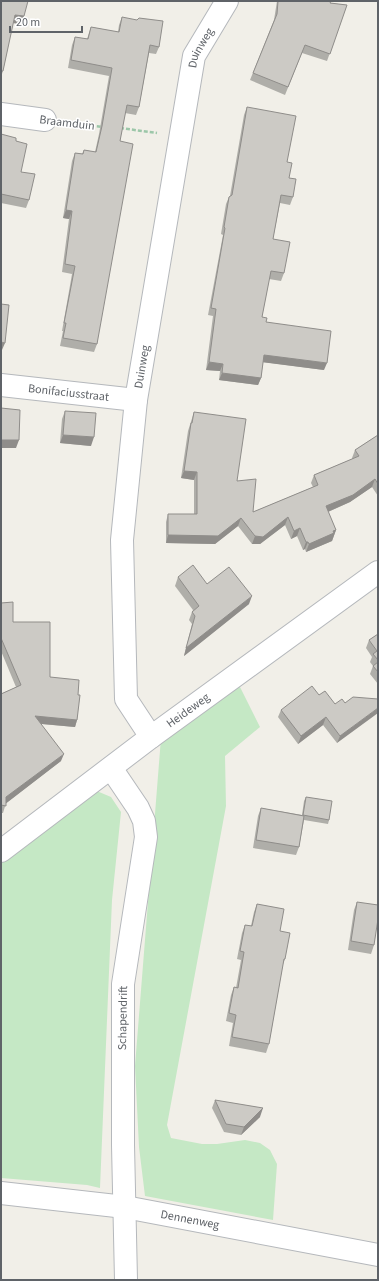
<svg xmlns="http://www.w3.org/2000/svg" width="379" height="1281" font-family="'Source Sans 3',sans-serif">
	<rect width="100%" height="100%" fill="#f1efe8"/>
	<path fill="#c5e8c5" d="M237,681L260,727L225,756L226,806L167,1125L171,1138L202,1144H217L245,1140L260,1143L270,1150L277,1164L273,1220L145,1196L139,1147L135,1066L161,738Z
		M92,789L111,797L121,812L112,900L100,1188L87,1185L1,1178V861Z"/>
	<g fill="none" stroke-linecap="round" stroke-linejoin="round">
		<defs>
			<g id="minor">
				<path d="M1,114L45,120"/>
				<path id="s1" d="M1,385L136,400"/>
				<path id="s2" d="M151,737L126,699L122,540L136,400L194,56L227,1"/>
				<path d="M111,768L138,808L144,821L146,837L123,984V1145L126,1280"/>
				<path id="s3" d="M1,851L151,737L378,572"/>
				<path id="s4" d="M1,1193L125,1207L378,1255"/>
			</g>
		</defs>
		<use href="#minor" stroke="#b5b8bc" stroke-width="24"/>
		<path stroke="#9cc7a9" stroke-width="2.5" stroke-dasharray="4 2" stroke-linecap="butt" d="M67,123L103,127
			M120,128L157,133"/>
		<use href="#minor" stroke="#fff" stroke-width="22"/>
	</g>
	<path fill="#afaea9" d="M1,1L24,16L22,24L13,23L3,71L1,77Z
		M277,1H331L330,3L347,5L327,61L302,53L285,95L250,80L274,20Z
		M122,17L159,47L156,54L149,53L139,107L136,115L125,113L120,141L97,344L94,352L60,346L63,331H62L72,274L62,272L69,219L63,218L72,161L75,153L82,154L84,150L95,152L99,134L109,76L68,68L72,45L75,37L87,39L91,27L118,32L119,25Z
		M247,107L287,162L289,178L293,197L290,205L280,203L273,239L284,273L281,281L269,279L262,317L266,322L324,370L263,362L261,378L258,385L219,380L220,371L206,370L213,316L208,315L223,235L221,234L226,204L229,197L230,196L244,115Z
		M1,134L16,141L21,172L29,200L26,208L1,203Z
		M65,411L91,446L60,443L62,419Z
		M194,412L237,481L253,512L313,487L311,483L314,475L352,459V458L355,450L378,435V496L372,487L350,502L328,512L336,530L332,541L306,552L305,549L303,550L297,536L291,539L285,525L260,544H252L238,526L215,544L166,543V522L168,514H194V480L181,478L188,431Z
		M178,577L207,584L249,604L184,656L192,624L189,620L192,612L193,610L175,586Z
		M1,603L13,622L50,677L78,695L77,720L75,727L41,724L61,761L6,803L3,813H1V694L16,687L1,651Z
		M378,634V684L370,674L373,666L370,662L372,657L366,648L369,640Z
		M319,695L335,704L378,699L337,743L323,725L298,744L278,717L281,710Z
		M306,797L329,820L328,824L304,820L299,847L296,855L253,848L258,816L261,808L302,815L304,801Z
		M357,902L374,945L371,954L348,950L354,910Z
		M257,904L280,931L285,959L283,964L269,1044L266,1053L229,1046L233,1023L226,1021L231,995L234,987L236,988L241,960L237,959L242,933L245,925L251,926L254,912Z
		M215,1100L260,1117L241,1135L224,1132L212,1108Z"/>
	<path fill="#8f8d8a" d="M15,15L24,16L22,24L12,23Z
		M66,210L72,211L69,219L63,218Z
		M1,342L5,343L2,350H1Z
		M264,355L327,363L324,370L261,362Z
		M209,362L223,364L220,371L206,370Z
		M222,373L261,378L258,385L219,380Z
		M63,435L94,437L91,446L60,443Z
		M1,440H19L16,448H1Z
		M184,471L197,472L194,480L181,478Z
		M375,479L372,487L350,502L323,514L326,506Z
		M288,517L285,525L260,544H252L255,536Z
		M241,518L238,526L215,544L166,543L168,535Z
		M300,528L297,536L291,539L294,531Z
		M336,530L332,541L306,552L309,544Z
		M306,542H308L305,549L303,550Z
		M252,596L249,604L184,656L186,648Z
		M378,708V713L337,743L340,736Z
		M35,716L77,720L75,727L32,723Z
		M326,717L323,725L298,744L301,736Z
		M64,754L61,761L4,805L6,797Z
		M263,1108L260,1117L241,1135L244,1127Z"/>
	<path fill="#cccac5" stroke="#8f8d8a" d="M1,1H28L24,16L15,15L3,71H1Z
		M278,1H331L330,3L347,5L330,54L305,45L288,87L253,73L277,14Z
		M122,17L137,20L139,18L163,21L159,47L150,45L139,107L127,105L120,141L133,144L97,344L63,338L66,323H64L75,266L65,264L72,211L66,210L75,153L83,154L84,150L96,152L102,126L112,68L71,60L75,37L88,39L91,27L119,32Z
		M247,107L296,116L287,162L292,163L289,178L296,179L293,197L281,195L273,239L290,242L284,273L271,271L262,317L267,318L266,322L331,331L327,363L264,355L261,378L222,373L223,364L209,362L216,309L211,308L225,228L224,227L229,197L232,195Z
		M1,134L16,138V141L27,144L21,172L35,174L29,200L1,194Z
		M1,304L9,305L5,343L1,342Z
		M1,408L20,410L19,440H1Z
		M65,411L96,413L94,437L63,435Z
		M194,412L246,419L237,481L256,479L253,512L318,485L314,475L359,456L355,450L378,435V484L375,479L353,495L326,506L336,530L333,531L334,533L309,544L308,542H306L300,528L294,531L288,517L263,537L255,536L241,518L218,536L168,535V514H197V472L184,471L191,423H192Z
		M193,565L207,584L229,567L252,596L186,648L195,616L192,612L199,606L178,577Z
		M13,602V622H50V677L79,680L78,695H80L77,720L35,716L64,754L6,797V806L1,805V694L21,685L1,638V603Z
		M378,634V660L373,654L377,651L369,640Z
		M378,662V672L373,666Z
		M312,686L319,695L325,691L335,704L342,699L345,703L353,697L378,699V708L340,736L326,717L301,736L281,710Z
		M306,797L332,801L329,820L303,815Z
		M261,808L304,816L299,847L256,840Z
		M357,902L378,905V919L374,945L351,941Z
		M257,904L284,909L280,931L290,933L285,959H284L269,1044L232,1037L236,1015L229,1013L234,987L238,988L244,952L240,951L245,925L252,926Z
		M215,1100L263,1108L244,1127L226,1124Z"/>
	<g text-anchor="middle" dominant-baseline="central" stroke-width="3" stroke-linejoin="round" paint-order="stroke">
		<g font-size="12" fill="#5f6368" stroke="#fff">
			<text stroke="none"><textPath href="#s2" startOffset="704">Duinweg</textPath></text>
			<text transform="translate(67 123) rotate(7)">Braamduin</text>
			<text stroke="none"><textPath href="#s2" startOffset="379">Duinweg</textPath></text>
			<text stroke="none"><textPath href="#s1" startOffset="68">Bonifaciusstraat</textPath></text>
			<text stroke="none"><textPath href="#s3" startOffset="234">Heideweg</textPath></text>
			<text transform="translate(123 1018) rotate(-89)">Schapendrift</text>
			<text stroke="none"><textPath href="#s4" startOffset="191">Dennenweg</textPath></text>
		</g>
	</g>
	<rect width="379" height="1281" fill="none" stroke="#5f6368" stroke-width="4"/>
	<path d="M10 26v6h72v-6" fill="none" stroke="#5f6368" stroke-width="2"/>
	<text x="16" y="26" font-size="12" fill="#5f6368" stroke="#ffffff" stroke-width="3" paint-order="stroke">20 m</text>
</svg>
